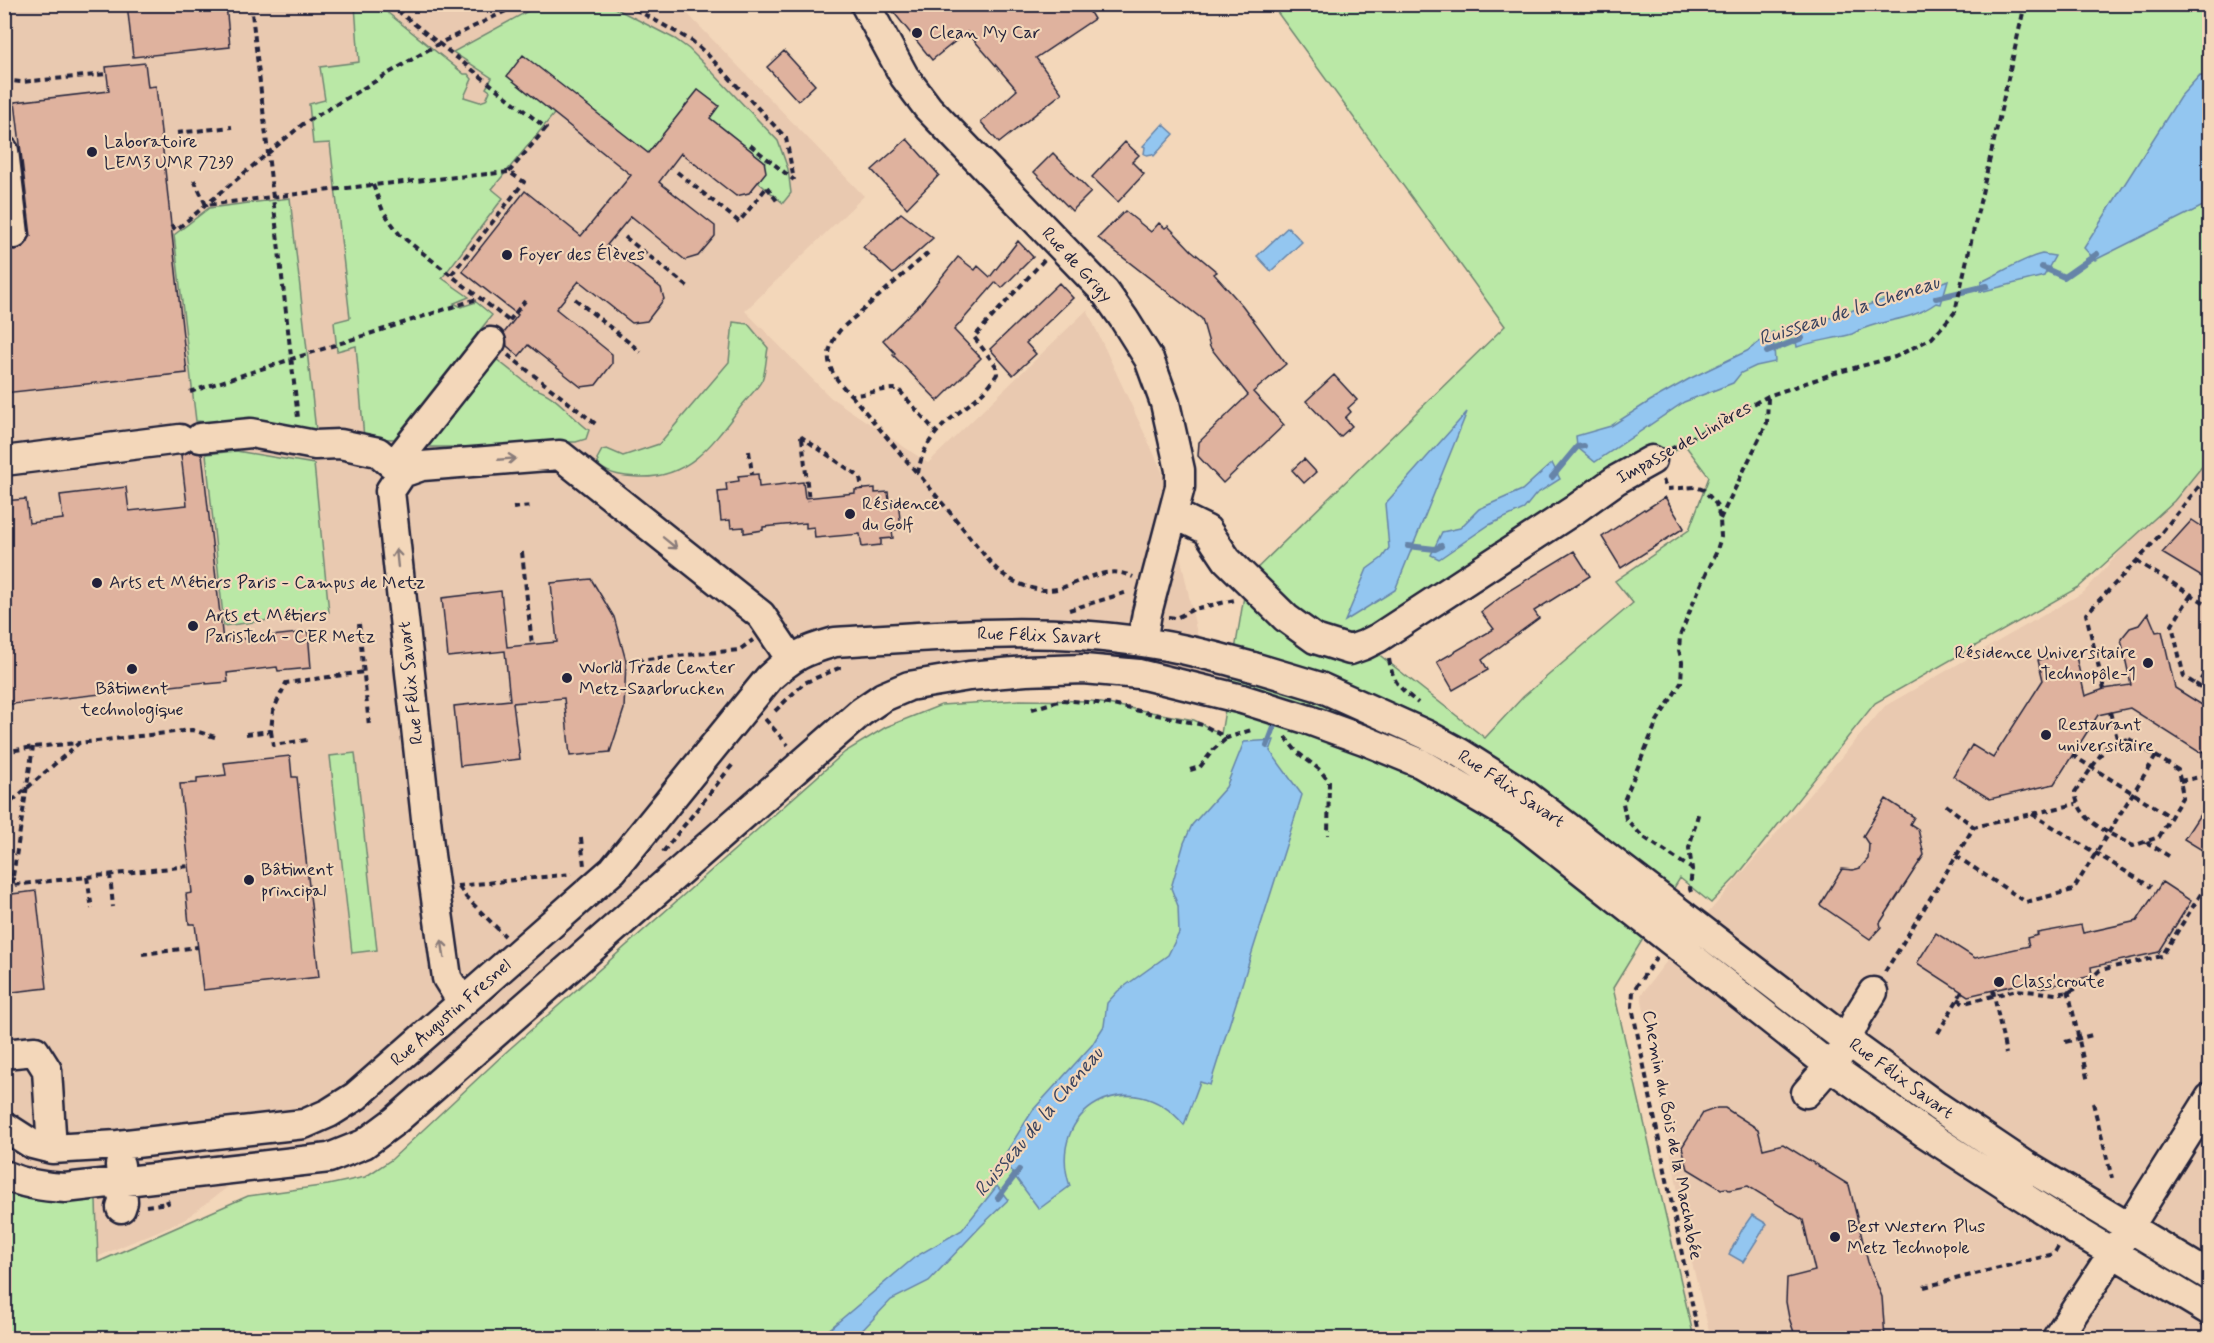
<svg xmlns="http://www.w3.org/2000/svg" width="2214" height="1343" font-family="Mynerve,sans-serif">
	<rect width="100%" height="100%" fill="#f3d7ba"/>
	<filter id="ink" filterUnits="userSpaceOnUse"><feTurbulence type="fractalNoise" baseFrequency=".0167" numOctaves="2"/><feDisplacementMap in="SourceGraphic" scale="12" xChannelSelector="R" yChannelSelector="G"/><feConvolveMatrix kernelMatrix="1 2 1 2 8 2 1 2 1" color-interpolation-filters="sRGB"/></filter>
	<g filter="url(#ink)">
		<path fill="#e9c9b0" d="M5,5H679L864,196L745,311L830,397L928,463L1087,310L1162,471L1213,708L1107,682L1006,685L913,698L859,731L380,1151L335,1172L285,1175L233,1183L184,1220L5,1296Z
			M2209,452V1338H1711L1690,1255L1641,995L1662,967L1885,706L2084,592Z"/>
		<path fill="#bae8a6" stroke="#6e8570" stroke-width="1.5" fill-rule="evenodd" d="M355,5H378L464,74H468L472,79L464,97L480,102L486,100L490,91L486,88L492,78L453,52L539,5H609L675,39L689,49L713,73L778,141L788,169L791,193L783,203L758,182L765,162L721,127L707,121L718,106L698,90L648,153L523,56L554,114L492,189L503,198L442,278L469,297L454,303L461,307L476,302L492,315L394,439L364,438L356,346L337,351L334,322L350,318L330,143L313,144L309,104L325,100L320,67L359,62Z
			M1272,5H2209V458L2174,501L2079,587L1875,703L1737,876L1711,903L1680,878L1613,988L1694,1338H5L4,1192L25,1198L96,1200L98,1262L248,1196L328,1185L365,1177L391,1160L505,1053L845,752L886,727L941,705L1020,700L1091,701L1194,720L1221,734L1247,578L1505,326ZM1685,445L1709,477L1689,530L1615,581L1633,603L1523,697L1485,738L1372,649L1617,485Z
			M290,198L316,431L196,421L174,235L209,208Z
			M733,322L748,324L768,348C766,357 766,371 762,380C757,390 746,399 739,409C712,445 688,479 638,477C623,476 611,475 599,466L597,459L602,450L607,449L623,456L659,444L729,362Z
			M491,355L533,388C556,394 571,417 589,430L586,439L576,442H537L491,447H418Z
			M236,451L314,464L329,612L224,626L206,454Z
			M355,753L377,950L352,953L330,756Z"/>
		<path fill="#93c6f0" stroke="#6684a8" stroke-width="1.5" d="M2200,75L2209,80V203L2095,260L2084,248L2180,97Z
			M1163,124L1174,134L1154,156L1152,154L1147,155L1144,154L1145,147L1143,146Z
			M1288,227L1302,242L1271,271L1257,256Z
			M2042,254L2055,256L2044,276L1980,292L1981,282C2001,273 2021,259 2042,254Z
			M1948,280L1941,304L1936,303C1914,319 1890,319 1865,328C1861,329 1856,332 1852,334C1834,339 1815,341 1797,347L1794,330L1883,300L1906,296Z
			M1773,332L1775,362L1756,366L1741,373L1733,383L1684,402L1595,462L1577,447L1576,436L1611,426L1650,401L1689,379L1747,351Z
			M1467,412L1395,590L1345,621L1367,569L1382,558L1389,548L1385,504Z
			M1552,463L1560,479L1536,494L1524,509L1489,525L1439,559L1431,555L1442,532L1460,528L1479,509L1522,490Z
			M1274,740L1270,751L1302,795L1210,1085L1200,1082L1184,1125C1131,1061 1044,1110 1070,1186L1039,1209L1002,1159L1033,1110L1092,1045L1104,1026L1107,1003L1118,991L1168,955L1179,933L1178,906L1171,888L1184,843L1192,825L1226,787L1244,742Z
			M997,1186L1008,1200L981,1226L929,1281L891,1300L855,1338H819L915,1257L962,1230Z
			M1752,1215L1767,1224L1743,1262L1729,1254L1743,1228Z"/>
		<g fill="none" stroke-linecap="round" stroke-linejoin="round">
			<path stroke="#6684a8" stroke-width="6" d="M2042,267L2064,277L2097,254
				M1936,298L1987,286
				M1767,352L1802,338
				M1552,477L1577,447L1584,446
				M1408,546L1435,549L1441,546
				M1267,746L1275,725
				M998,1198L1019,1170"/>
		</g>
		<path fill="#dfb29e" stroke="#22223b" stroke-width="1.5" d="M127,4H226L230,47L133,57Z
			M887,4H1085L1094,19L1036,58L1062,93L999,143L981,122L1017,90L967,32L932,60Z
			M784,51L815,85L798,101L767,67Z
			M523,55L648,153L698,90L719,106L710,118L764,161L766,172L758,182L749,193L736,196L681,153L659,182L715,226V236L698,256L685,260L631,216L607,245L661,288L664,299L647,321L632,323L579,281L556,309L612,354V364L596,385L581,387L528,345L519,356L507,346L504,333L518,315L462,271L525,191L581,236L631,175L507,76Z
			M145,63L148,87L156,86L187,373L4,393V247L15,250L23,247L31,236L15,102L109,91L106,67Z
			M907,139L939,175L907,208L872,170Z
			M1125,142L1139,155L1132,162L1144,174L1118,202L1092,177Z
			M1053,153L1091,192L1072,211L1034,172Z
			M1125,211L1151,232L1159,223L1165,228L1168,226L1191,250L1217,272L1214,274L1242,305L1286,364L1253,392L1284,425L1223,483L1198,456L1199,442L1248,395L1210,347L1202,319L1098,238Z
			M901,213L933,238L893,274L863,247Z
			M1018,241L1033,257L1002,288L996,282L954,330L981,358L938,401L893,355L895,353L883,340L920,304L958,257L975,270L978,266L990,277Z
			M1059,283L1073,298L1026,343L1036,354L1013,375L990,349Z
			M1334,375L1357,400L1348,408L1351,412L1345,418L1352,426L1340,437L1306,401Z
			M191,451L202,454L223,641L308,632L311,668L278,671L277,667L227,673L228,682L206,684V682L4,705V501L26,499L29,523L63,519L60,495L126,487L129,511L187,505L181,455Z
			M1304,459L1316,472L1304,483L1292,470Z
			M758,474L759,487L803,482L805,498L855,493V490L875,488V493L888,492L889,500L898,499L901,529L892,530L893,538L881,539V545L862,547L860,534L815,538L814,527L806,528V523L763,527V530L744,533V527L731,528L730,520L721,521L718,492L727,491L726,483L739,481L738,476Z
			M1665,497L1684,528L1621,568L1602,537L1644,509L1645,510Z
			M2192,520L2210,532V582L2162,553Z
			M1574,551L1590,576L1534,611L1539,618L1482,660L1488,670L1453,690L1437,662L1494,629L1481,612L1510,590Z
			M591,579L614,617L626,661L624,709L610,752L570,756L564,698L513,703L520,759L460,766L454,706L510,700L505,651L448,657L442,598L501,591L507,647L557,642L551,583Z
			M2148,613L2156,632L2162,631L2175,688L2210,710V750L2199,752L2130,708L2098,715L2054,784L1990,799L1953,776L1972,745L1993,758L2043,680L2038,660L2075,652L2085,696L2104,689L2131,685L2121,639L2130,628L2139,625Z
			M290,756L292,777H297L319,977L203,990L195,924H189L186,894L192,893L180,784L197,783V778L226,775L224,763Z
			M1886,799L1914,817L1910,824L1918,829L1924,855L1880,923L1881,927L1870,939L1820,905L1842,869L1853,870L1860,868L1868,859L1869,845L1863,836Z
			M2210,799V855L2184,839Z
			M2162,882L2191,901L2159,952L2091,967L2092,976L2082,978V979L2039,988L2037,980L1968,996L1917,963L1936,933L1975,958L2029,946L2027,938L2038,935L2037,933L2081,925L2083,933L2137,921Z
			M36,891L47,988L4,993V895Z
			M1717,1108H1725L1758,1129L1763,1149L1783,1144L1849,1185L1868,1262L1882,1297L1885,1338H1796L1789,1318L1786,1302L1787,1278L1815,1271L1803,1220L1748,1186L1729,1190L1726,1188L1721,1189L1688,1169L1682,1147L1703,1113Z"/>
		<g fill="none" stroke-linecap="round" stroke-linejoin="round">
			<defs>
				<path id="minor" d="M865,4L904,76L928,108L1105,292L1124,319L1149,359L1165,403L1180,470V487L1147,613L1142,642
					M4,151L14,234
					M200,438L251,433L315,445L340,444L378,452L402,473
					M4,461L180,439
					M394,465L491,342
					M1174,514L1207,530L1227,560L1286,618L1315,639L1350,650L1364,645L1378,638L1574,510L1616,480L1652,460
					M1320,687L1427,735L1460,753L1526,795L1846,1040L1937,1106L2025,1165L2210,1276
					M1309,720L1364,740L1420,763L1519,821L1831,1067L1925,1133L2070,1227L2210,1311
					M462,1002L447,978L430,855L390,491L402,473L422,466L560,455L761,615L790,658
					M4,1054L35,1051L47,1070L52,1149
					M1806,1093L1840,1054L1858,1016L1873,992
					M4,1126L32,1144L52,1149L118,1145L304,1124L329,1113L356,1096L613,870L769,678C793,656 803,651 835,642C937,636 1040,626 1142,642C1179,647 1216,657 1253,667
					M120,1165L123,1202L121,1208
					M4,1175C24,1184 43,1187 65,1188L329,1158L364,1144L395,1121L861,712L883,697L909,686L969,676L1026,671L1084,669L1139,674L1242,699
					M2057,1338L2113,1253L2210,1098"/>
			</defs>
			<use href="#minor" stroke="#22223b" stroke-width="33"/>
			<path stroke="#22223b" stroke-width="4" stroke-dasharray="6 4.5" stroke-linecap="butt" d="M251,4L298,418
				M389,4L546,128L509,172
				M626,4L692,41L708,55L786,138L794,180
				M4,80L21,82L107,74
				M177,133L232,127
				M750,145L794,180
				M677,172L739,222L767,187
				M194,180L206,205L373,185L509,172L524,182L451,275
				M373,185L383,211L400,235L509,321
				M767,187L777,201
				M171,225L176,230L303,124L438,44L520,4
				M625,237L691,289
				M928,253L841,329C820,355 828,373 851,395C868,395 882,388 898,389L936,432
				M1044,260L974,337L996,366L997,374C972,415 927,418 918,473C936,496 955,518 973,541C982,551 990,564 1000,572C1017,586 1043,595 1064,587C1088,579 1109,565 1133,577
				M575,299L641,352
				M509,321L525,301
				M508,355L597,425
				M190,392L480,298
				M851,395L917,473
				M800,436L860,477L862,489
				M802,438L809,501
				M1671,449L1768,396L1835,373L1895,357L1932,338L1955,312L2025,4
				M749,451L752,474
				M1663,480L1667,489L1696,487L1704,490L1716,504L1720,519L1721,537L1716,553L1696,596L1680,636L1679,650L1682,662L1681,683L1657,721L1623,803L1626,819L1642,836L1692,869
				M513,508L531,506
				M1720,519L1767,423L1768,397
				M522,552L532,645
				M2136,561L2210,606
				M2191,595L2172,625L2184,677L2197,685
				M1069,610L1128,592
				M1168,617L1176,618L1194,609L1235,600
				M359,624L369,726
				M1389,659C1393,684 1400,688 1418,703
				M616,662L739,650L753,640
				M2210,666L2197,685L2210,693
				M2104,689L2086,614L2148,549L2210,473
				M1032,709L1062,700L1108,704L1203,725L1227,738L1254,729
				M775,711L804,683L839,668V664
				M2110,712L2118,742
				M765,719L788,745
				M271,731L273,745L307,740
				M246,734L271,731L273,711L286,683L364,672
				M1285,737L1297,752L1320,770L1329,782L1328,835
				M2129,739L2178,770L2183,796L2159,837L2133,846C2109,832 2079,823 2075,792L2108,744Z
				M4,752L33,747L78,743
				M2072,755L2171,817
				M1190,770L1200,767L1213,750L1227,738
				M2180,781L2210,775
				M1946,805L1974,827
				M4,808L79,743L192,730L215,737
				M2032,814L2151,887
				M581,838L584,866
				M2146,842L2172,858
				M663,852L733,764
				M1956,856L2026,902L2073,890L2156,756
				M110,874L113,907
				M4,875L13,876V885
				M13,876L33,747
				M87,877L92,909
				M4,886L189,866
				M457,886L572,874
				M459,887L466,897L505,936
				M1691,892L1690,889L1692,869L1689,848L1699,811
				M142,954L198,947
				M1657,957L1633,991L1632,1007L1699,1338
				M1885,972L1974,827L2076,804
				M2066,980L2088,1082
				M1993,990L2006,1054
				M1958,999L1964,1003L2017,990L2056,994L2068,992L2083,986L2100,970L2162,956L2209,881
				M1938,1033L1962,992
				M2065,1042L2092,1035
				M2093,1103L2112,1178
				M146,1206L168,1203L167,1200
				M1924,1287L2054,1254L2058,1247"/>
			<use href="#minor" stroke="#f3d7ba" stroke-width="28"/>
			<defs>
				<path id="minor-bridge" d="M1253,667L1320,687
					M1242,699L1309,720"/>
			</defs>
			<use href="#minor-bridge" stroke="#22223b" stroke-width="33" stroke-linecap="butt"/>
			<use href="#minor-bridge" stroke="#f3d7ba" stroke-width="28"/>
		</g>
		<defs><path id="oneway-shaft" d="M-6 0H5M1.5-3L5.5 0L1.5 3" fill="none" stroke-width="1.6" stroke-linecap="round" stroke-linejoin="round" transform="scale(1.5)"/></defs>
		<g stroke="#8a7c7a">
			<use href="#oneway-shaft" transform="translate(507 459) rotate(-5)"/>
			<use href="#oneway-shaft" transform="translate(670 543) rotate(39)"/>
			<use href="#oneway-shaft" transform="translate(397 558) rotate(-96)"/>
			<use href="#oneway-shaft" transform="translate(443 949) rotate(-98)"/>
		</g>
	</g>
	<g fill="#22223b" stroke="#f3d7ba" stroke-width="2">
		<circle cx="917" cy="33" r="6"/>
		<circle cx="92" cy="152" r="6"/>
		<circle cx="507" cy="255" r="6"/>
		<circle cx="850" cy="514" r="6"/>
		<circle cx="97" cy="583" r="6"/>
		<circle cx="193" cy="626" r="6"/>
		<circle cx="2148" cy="663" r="6"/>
		<circle cx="132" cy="669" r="6"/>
		<circle cx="567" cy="678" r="6"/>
		<circle cx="2046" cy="735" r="6"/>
		<circle cx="249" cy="880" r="6"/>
		<circle cx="1999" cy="982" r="6"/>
		<circle cx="1835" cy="1237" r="6"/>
	</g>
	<g text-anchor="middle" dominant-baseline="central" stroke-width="4.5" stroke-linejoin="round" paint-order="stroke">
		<g font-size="18" fill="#22223b" stroke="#f3d7ba" text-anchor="start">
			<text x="929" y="33">Clean My Car</text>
			<text x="104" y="142">Laboratoire<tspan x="104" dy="21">LEM3 UMR 7239</tspan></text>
			<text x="519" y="255">Foyer des Élèves</text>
			<text x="862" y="504">Résidence<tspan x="862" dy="21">du Golf</tspan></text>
			<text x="109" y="583">Arts et Métiers Paris - Campus de Metz</text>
			<text x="205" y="616">Arts et Métiers<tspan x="205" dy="21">ParisTech - CER Metz</tspan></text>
			<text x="2136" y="653" text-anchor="end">Résidence Universitaire<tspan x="2136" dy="21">Technopôle-1</tspan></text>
			<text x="579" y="668">World Trade Center<tspan x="579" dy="21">Metz-Saarbrucken</tspan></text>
			<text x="132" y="689" text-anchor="middle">Bâtiment<tspan x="132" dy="21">technologique</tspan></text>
			<text x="2058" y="725">Restaurant<tspan x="2058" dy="21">universitaire</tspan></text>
			<text x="261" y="870">Bâtiment<tspan x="261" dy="21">principal</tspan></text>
			<text x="2011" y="982">Class'croute</text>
			<text x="1847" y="1227">Best Western Plus<tspan x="1847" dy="21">Metz Technopole</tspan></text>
		</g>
		<g font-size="18" fill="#22223b" stroke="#f3d7ba">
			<text transform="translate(1077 265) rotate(47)">Rue de Grigy</text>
			<text transform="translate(1684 443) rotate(-29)">Impasse de Linières</text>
			<text transform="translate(1039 636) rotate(2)">Rue Félix Savart</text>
			<text transform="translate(411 683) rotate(-96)">Rue Félix Savart</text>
			<text transform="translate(1511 789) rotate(34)">Rue Félix Savart</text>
			<text transform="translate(451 1013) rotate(-41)">Rue Augustin Fresnel</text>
			<text transform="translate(1901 1079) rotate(36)">Rue Félix Savart</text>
			<text transform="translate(1672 1135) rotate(79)">Chemin du Bois de la Macchabée</text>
		</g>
		<g font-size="20" font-style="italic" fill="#39435f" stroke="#f3d7ba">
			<text transform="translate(1849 311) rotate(-18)">Ruisseau de la Cheneau</text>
			<text transform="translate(1039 1122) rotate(-50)">Ruisseau de la Cheneau</text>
		</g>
	</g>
	<rect width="2214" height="1343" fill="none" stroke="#f3d7ba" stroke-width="24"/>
	<rect x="12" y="12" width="2190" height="1319" fill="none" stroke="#22223b" stroke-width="2" filter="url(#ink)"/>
</svg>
